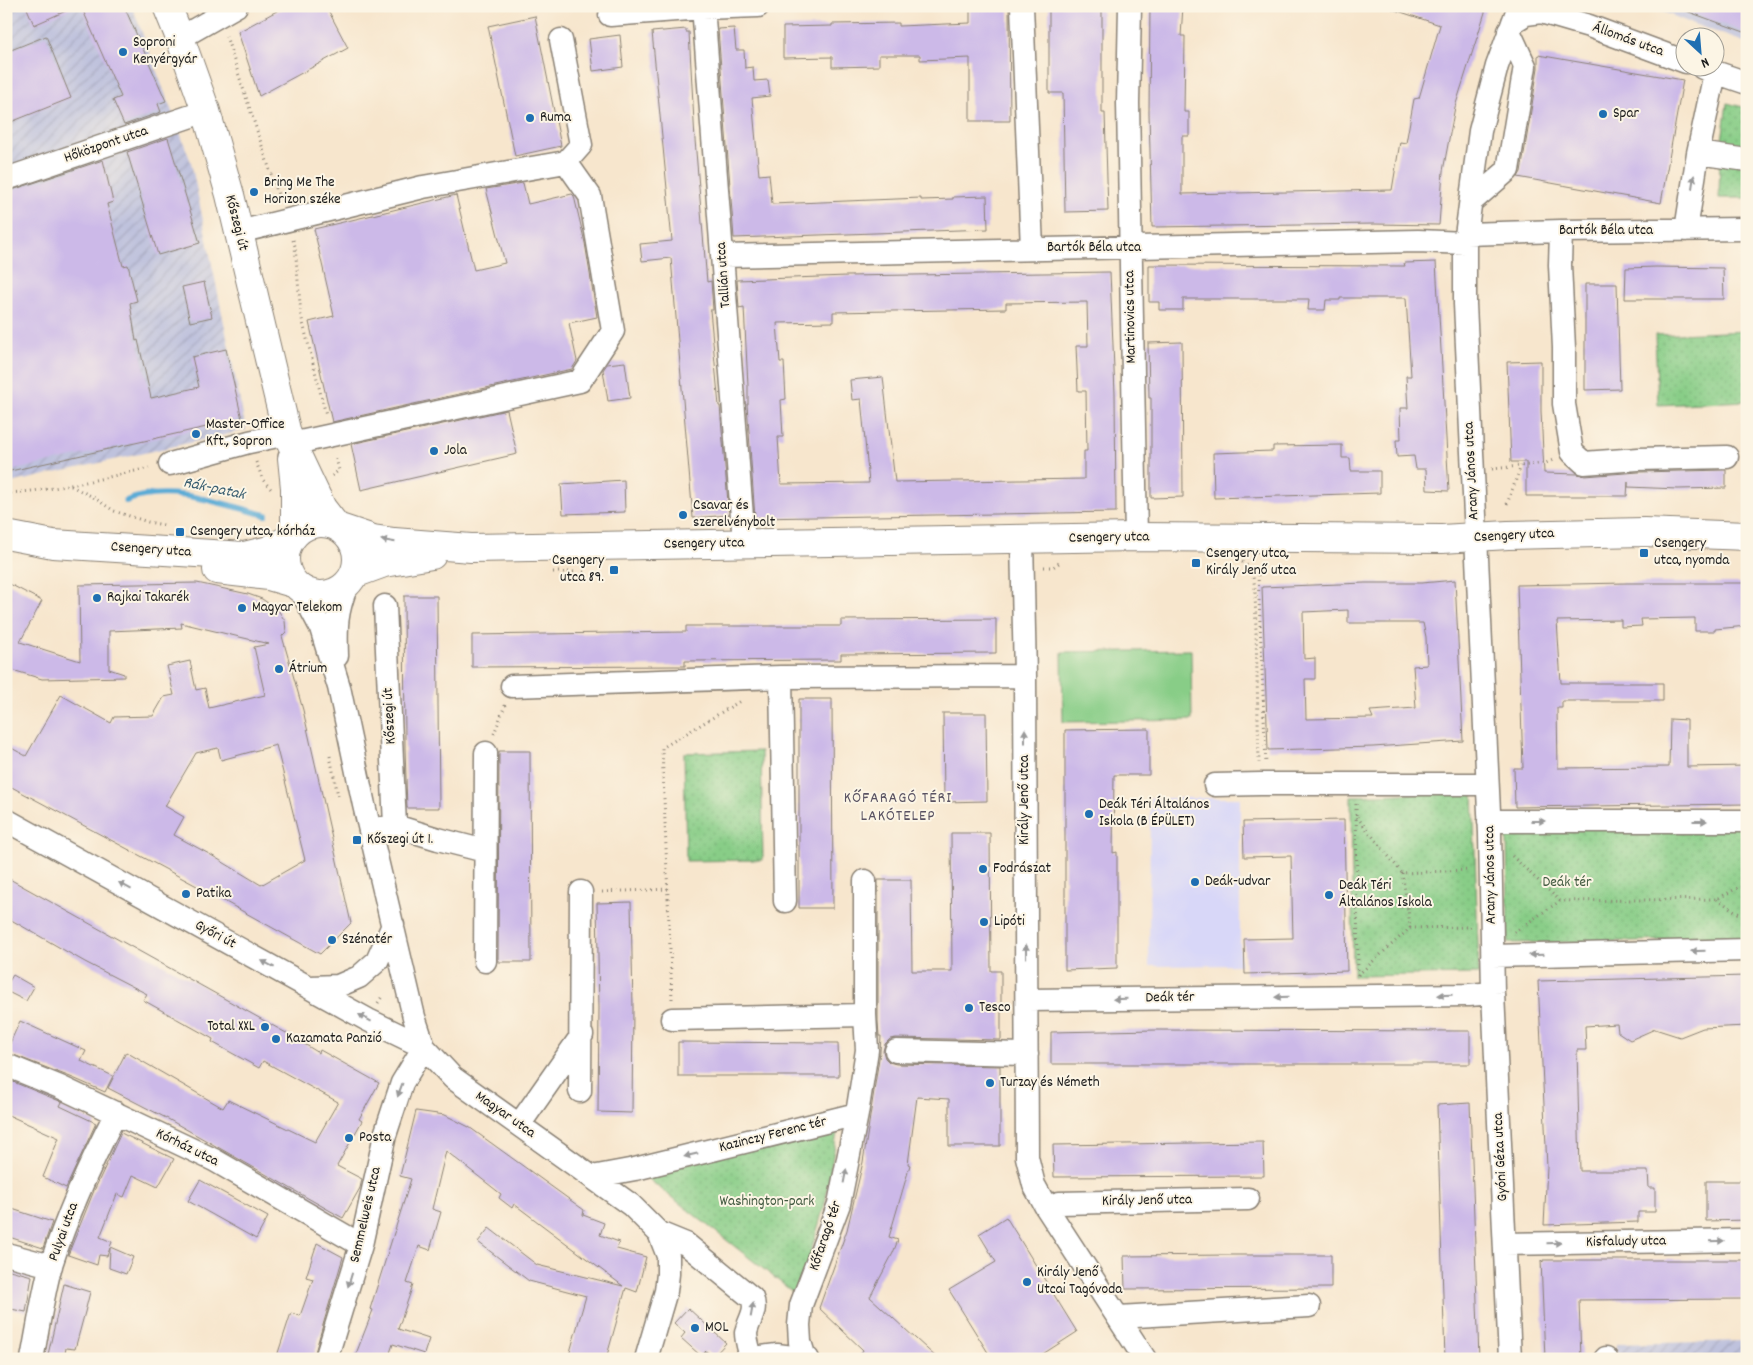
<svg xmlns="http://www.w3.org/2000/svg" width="1753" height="1365" font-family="Dekko,sans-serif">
	<defs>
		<pattern id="industrial-furrows" width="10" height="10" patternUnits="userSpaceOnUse" patternTransform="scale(1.25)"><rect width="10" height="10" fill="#bfc2dd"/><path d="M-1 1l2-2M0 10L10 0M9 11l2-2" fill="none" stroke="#a4a6bd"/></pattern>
		<pattern id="park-dots" width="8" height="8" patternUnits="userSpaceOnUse" patternTransform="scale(1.25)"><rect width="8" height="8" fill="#88cd87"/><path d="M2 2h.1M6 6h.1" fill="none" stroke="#75af74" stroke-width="1.8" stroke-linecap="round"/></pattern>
	</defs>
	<rect width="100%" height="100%" fill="#fcf5e5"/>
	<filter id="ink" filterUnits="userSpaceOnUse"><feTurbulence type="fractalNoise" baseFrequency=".02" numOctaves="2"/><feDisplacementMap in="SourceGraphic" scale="10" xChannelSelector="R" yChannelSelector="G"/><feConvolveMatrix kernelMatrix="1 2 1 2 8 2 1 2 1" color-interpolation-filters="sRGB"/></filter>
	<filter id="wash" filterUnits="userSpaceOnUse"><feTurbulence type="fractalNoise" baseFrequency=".0096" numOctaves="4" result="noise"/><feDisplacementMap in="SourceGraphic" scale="20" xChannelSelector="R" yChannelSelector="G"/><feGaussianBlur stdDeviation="1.12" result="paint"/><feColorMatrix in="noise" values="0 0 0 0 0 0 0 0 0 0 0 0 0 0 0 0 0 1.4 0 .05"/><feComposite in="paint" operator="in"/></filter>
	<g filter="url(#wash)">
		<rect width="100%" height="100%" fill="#f7e6cd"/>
		<path fill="#d8d7f8" d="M1150,798H1240V965L1149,966Z"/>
		<path fill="url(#industrial-furrows)" d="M6,6H132L191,162L246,430L6,484Z
			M1747,1341V1359H1616V1344Z"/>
		<path fill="#bfc2dd" d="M1649,6H1747V43L1688,22Z"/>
		<path fill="url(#park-dots)" stroke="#527452" d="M1727,103L1747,108V198H1719L1720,156Z
			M1747,331V401L1658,405L1655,335Z
			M761,751L763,860L686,861L684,753Z
			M1473,791L1479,974L1353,976L1351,796Z
			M1507,825H1747V939L1508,943Z
			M838,1127L825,1203L798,1296L642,1174Z"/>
		<path fill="#88cd87" stroke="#527452" d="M1191,650L1192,720L1063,722L1062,652Z"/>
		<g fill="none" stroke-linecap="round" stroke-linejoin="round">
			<path stroke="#5bacd6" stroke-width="6" d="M126,501C168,483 225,505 266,515"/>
		</g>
		<g id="blocks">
			<path fill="#ccb9e8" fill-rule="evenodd" d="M26,6H77L34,25Z
				M81,6H124L166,101L158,104L161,112L124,125L113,100L121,97Z
				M286,6H326L348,48L259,96L238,32Z
				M1049,6H1102V113H1105L1108,211L1065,212L1063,93H1049Z
				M1150,6H1183L1181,36H1185L1184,112H1189V136H1182V194L1392,190L1400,142L1406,143L1414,99L1419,98L1440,25L1392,9L1393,6H1487L1455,107L1443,171L1439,225L1374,224L1152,227L1149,113Z
				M1678,6H1747V33L1678,8Z
				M970,7H1009L1010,121H970V58L920,60V55H879V66L832,67V57L783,58V27L832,26V24L899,23V26L970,23Z
				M535,16L561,146L515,156L488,26Z
				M734,28L736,50H744L745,68L753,67L754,81L768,80L770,96L752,98L759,175L769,174L772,204L921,198V200L953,199V197L987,196L988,229L734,238L718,29Z
				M686,29V32H689L695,140L707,282L711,281L713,310H710L719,406H720L729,515L693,518L671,258L642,261L640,244L672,241L652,32Z
				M620,35L623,67L593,71L589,39Z
				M46,36L71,98L6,124V52Z
				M1538,55L1683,80L1661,203L1518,177L1521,172L1538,68Z
				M168,138L200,243L158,255L127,152Z
				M103,160L113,202L107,204L123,266L128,265L137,301L130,303L136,341L138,340L151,398L199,387L192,357L226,349L242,419L6,472V192Z
				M523,183L528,204L572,194L574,196L585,243L597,317L569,323L577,361L572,369L332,422L309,322L334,316L314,229L456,195L474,270L505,263L486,189Z
				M1436,262L1449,491L1427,490L1426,469H1416L1414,456L1397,457L1396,440H1401L1400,408H1408L1406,376H1411L1406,298H1340V300H1326L1325,310H1308L1309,299H1183V310H1159V302H1149V265L1405,266L1404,263Z
				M1656,267L1723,268L1724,299H1625L1626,268Z
				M1110,272L1115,394L1116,512L755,518L747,404H748V386L744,307L739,308L737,280L847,276ZM1087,302L1088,346H1076L1078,391H1086L1087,451H1084V479L895,482L883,377L850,380L852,400L861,399L869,483L781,484L778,437H783L781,400L786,399L784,362H780L777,323L833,322V312L1006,309V303Z
				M204,282L212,317L190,322L182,287Z
				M1585,284H1617L1620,389L1585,390Z
				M1182,342L1183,497L1151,498V398H1149L1148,343Z
				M1541,361V411L1544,473L1578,474L1585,476L1639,472L1726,470V488L1678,489L1628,487V482L1627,496H1526V462H1511L1507,362Z
				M625,362L630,398L608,401L603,370L607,364Z
				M507,410L517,454L361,490L351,444Z
				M1342,445V458H1350L1351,471H1380V493L1214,498L1213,453L1273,451V446Z
				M624,480L625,512L563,514L561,484Z
				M1455,580L1463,741L1373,747L1268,750L1262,587L1365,583H1422ZM1348,610V623H1423L1426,637L1427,665L1413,666L1416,708L1370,711L1373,718L1306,719L1305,679H1315V658L1304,659L1303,612Z
				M6,582L42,601L20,642L80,661L79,585L197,583L248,594L262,599L278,610L285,621L286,632L282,636L303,710L351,923L320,954L195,885L6,784V745L26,756L61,695L111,723L114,717L153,716L164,697L174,695L167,666L190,661L196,690L205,688L209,708L265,695L254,647L269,644L181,623L182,628L109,631V669L124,674V677L42,679L6,668ZM276,745L305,860L261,885L211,855L174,835L184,817L165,806L196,753L218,748L221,760Z
				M1627,583H1747V626L1715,629V631H1695V618L1641,619L1642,626L1621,627V620L1557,621L1561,683H1663V701H1562V708H1557L1558,768L1669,767L1670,719L1687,720V767L1747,766V804L1515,807L1514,768H1523L1517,585Z
				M404,596H437L439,808H407L405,748Z
				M996,619V653L841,654V660L685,661V666L472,667V635L686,632V626H841V620Z
				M799,699H832L833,908H799Z
				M943,713H986L987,801L944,802Z
				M1149,729V775H1114L1113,853L1117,852V968L1065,970V730Z
				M499,751H530L531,962H498Z
				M1344,820L1347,971L1245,974L1244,939L1293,938L1291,856L1244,857L1243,822Z
				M951,833H990L991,971H1001V1040L896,1038L890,1039L885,1044L883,1051L885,1058L889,1062L896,1064L1000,1066V1146H949V1099L917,1097L908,1164L910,1165L889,1237L898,1240L893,1253L870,1297L938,1359H858L863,1350L819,1308L847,1230L863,1162L880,1052L881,1036H879L878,1021V880H911L912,971H952Z
				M6,877L288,1034L319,1053L320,1050L379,1083L359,1119L362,1121L337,1166L362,1179L360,1188L343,1218L168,1119L108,1088L126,1052L223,1108L228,1100L315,1142L338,1102L263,1061L259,1068L212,1042L213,1039L143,1000L147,994L85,962L6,917Z
				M631,902L633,1008L632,1113L598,1112L599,1008L597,903Z
				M13,975L34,987L26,1001L6,991V986Z
				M1747,976V1026L1703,1028L1680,1037L1655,1029L1630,1040L1618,1032L1617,1024L1585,1026L1586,1050H1577L1580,1171H1648L1649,1188H1655V1212H1638V1222L1544,1225L1547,1167L1538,981Z
				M20,1021L86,1051L81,1061L113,1076L105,1092L73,1078L6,1052Z
				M1156,1030L1470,1031V1064H1051V1032Z
				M678,1042L838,1043L839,1076H678Z
				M6,1079L62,1102L60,1106L96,1123L66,1188L43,1177L59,1138L6,1114Z
				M1470,1103L1479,1359H1445L1437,1105Z
				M416,1111L445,1115L469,1127L584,1210L583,1215L604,1223L600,1235L619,1242L617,1249L646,1257L637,1292L626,1288L606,1359H568L586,1296L529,1281L478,1242L489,1228L537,1265L623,1286L514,1204L512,1208L499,1198L501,1194L446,1151L432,1209L441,1212L430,1250L419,1246L407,1283L413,1285L398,1329L429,1339L424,1354L393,1344L388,1359H354L373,1310L370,1309L411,1179L400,1176Z
				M121,1133L174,1159L158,1187L133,1175L124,1197L117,1194L100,1237L112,1242L110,1247L133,1257L126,1274L109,1268L110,1248L107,1256L99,1255L97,1265L68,1255L93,1193Z
				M1263,1142L1264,1176L1054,1177L1053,1145Z
				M200,1180L268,1217L256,1239L188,1201Z
				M1706,1181H1747V1220L1706,1221Z
				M6,1207L52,1222L43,1248L6,1236Z
				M1006,1217L1077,1332L1035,1359H992L949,1290L996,1262L979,1234Z
				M317,1243L343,1257L313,1359H276L291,1313L300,1316L313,1279L306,1277Z
				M1229,1255H1331V1288L1125,1289L1124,1256Z
				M1541,1260L1543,1262V1260H1747V1299L1579,1300L1581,1359H1545Z
				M6,1269L32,1276L26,1312L6,1308Z
				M64,1284L90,1292L85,1312L75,1349L66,1348L64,1359H47Z
				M688,1308L726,1343L713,1357L706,1351L701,1356L681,1338L685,1333L674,1323Z"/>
		</g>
	</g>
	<g filter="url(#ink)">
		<use href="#blocks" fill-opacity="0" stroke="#8a8174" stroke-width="1"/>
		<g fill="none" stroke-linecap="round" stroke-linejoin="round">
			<defs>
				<path id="minor" d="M703,6L744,543
					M1022,6L1032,249
					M1130,6L1128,103L1136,537
					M610,15L703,8L758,6
					M1513,22L1526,14L1541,12L1589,26L1686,62
					M180,38L236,6
					M561,40L581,145L566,162
					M1703,68L1747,83
					M1698,153L1747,160
					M6,179L206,111
					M1472,201L1508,170L1525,66L1509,31
					M1686,230L1698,153L1715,73
					M1561,231L1560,265L1564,348V404L1572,452L1584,463L1638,459L1727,457
					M239,232L423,187L566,162L590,196L613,331L580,381L291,444
					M1466,234L1561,231L1747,229
					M722,256L1418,241L1465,243
					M170,464L249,442L287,434
					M1022,539L1025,676L1027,1157L1034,1185L1046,1207L1145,1359
					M301,590L321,628L339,687L364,805L414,1017L424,1047
					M385,606L395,826
					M337,656C336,627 336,612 347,585
					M781,677L785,901
					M512,686L781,677L1025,676
					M1215,785L1260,784H1487
					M6,820L368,1020L424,1047L453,1078L631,1205L659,1233L668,1256V1274L666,1291L646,1359
					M1489,821H1747
					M381,828L395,826L438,839L485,851
					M1492,956L1747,950
					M485,961L486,753
					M310,987L338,986L359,977L377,961L393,925
					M1027,1000L1469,995L1493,993
					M672,1019L865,1015
					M896,1051L1027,1054
					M6,1065L60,1087L214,1160L361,1245
					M580,1091L581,892
					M519,1125L582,1035
					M592,1177L635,1169L857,1114
					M1046,1207L1059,1203L1248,1199
					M659,1233L686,1244L752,1298C758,1311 748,1321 746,1333C746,1341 749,1349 751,1357
					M1505,1244L1747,1240
					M6,1254L51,1266
					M1119,1317L1309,1306
					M805,1358L800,1342L799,1325L801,1305L839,1204L857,1114L867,1050L865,1015V881
					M32,1359C38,1329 43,1293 51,1265C68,1212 91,1162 116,1113
					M326,1359L361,1245L385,1135L402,1083L424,1047
					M746,1359L777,1355L808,1359
					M1510,1359L1493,993L1490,833L1465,304V243L1480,131L1497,66L1519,6
					M1605,1359L1606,1358"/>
				<path id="major" d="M167,6L180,38L206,111L230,195L287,434L322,508L336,526
					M292,458L295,488V534
					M285 559a36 36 0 1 1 72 0a36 36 0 1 1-72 0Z
					M340,528L373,539L394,542L471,548L1136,537L1442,539L1508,535L1644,532L1747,536
					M6,535L53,544L244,556L269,550L292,537
					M217,570L269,576L293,583
					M354,574L384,563L432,555"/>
			</defs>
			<use href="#minor" stroke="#8a8174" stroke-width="25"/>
			<use href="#major" stroke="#8a8174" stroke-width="30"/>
			<path stroke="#8a8174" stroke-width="3" stroke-dasharray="1 4" stroke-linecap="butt" d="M226,36L280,201
				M293,240L295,246L301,315L326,415
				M256,462L263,480L271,489
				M1492,469L1546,463L1553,460
				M332,476L339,470L335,455
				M71,486L93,497L114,511L148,522L164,525
				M6,493C55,491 102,478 149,468
				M1507,504L1521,466
				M1242,562C1253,568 1253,577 1255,588L1259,763
				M1044,567H1053L1059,563
				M553,572H586
				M1258,575L1266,764
				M494,734L505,705
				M330,756L338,796
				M1356,804L1358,975
				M1357,817L1402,873L1469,870
				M1512,856L1560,901L1717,899L1747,883
				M1402,873L1408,908L1410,928
				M602,892L669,889
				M1717,899L1747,919
				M1357,900L1408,908
				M1514,932L1560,901
				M1358,975L1410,928L1471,927
				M672,999L662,748L742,700
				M378,1003L383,995"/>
			<use href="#minor" stroke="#fff" stroke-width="22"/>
			<use href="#major" stroke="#fff" stroke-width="28"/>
		</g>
		<defs><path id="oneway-solid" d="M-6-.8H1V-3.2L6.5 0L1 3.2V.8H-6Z" transform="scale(1.25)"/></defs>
		<g fill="#999">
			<use href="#oneway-solid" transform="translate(1693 182) rotate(-81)"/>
			<use href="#oneway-solid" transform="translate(388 541) rotate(-171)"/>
			<use href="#oneway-solid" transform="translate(1025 736) rotate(-90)"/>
			<use href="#oneway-solid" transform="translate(1538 821)"/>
			<use href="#oneway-solid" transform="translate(1700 821)"/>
			<use href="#oneway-solid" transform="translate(125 886) rotate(-151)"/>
			<use href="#oneway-solid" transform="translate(1026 951) rotate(-91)"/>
			<use href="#oneway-solid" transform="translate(1698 951) rotate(179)"/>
			<use href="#oneway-solid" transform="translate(1536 955) rotate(179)"/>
			<use href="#oneway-solid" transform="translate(268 964) rotate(-152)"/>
			<use href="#oneway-solid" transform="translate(1445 995) rotate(179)"/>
			<use href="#oneway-solid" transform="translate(1282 997) rotate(179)"/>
			<use href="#oneway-solid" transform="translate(1120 999) rotate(179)"/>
			<use href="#oneway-solid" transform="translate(365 1018) rotate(-151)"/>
			<use href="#oneway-solid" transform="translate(400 1090) rotate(110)"/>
			<use href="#oneway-solid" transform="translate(691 1155) rotate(166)"/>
			<use href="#oneway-solid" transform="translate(845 1176) rotate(-79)"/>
			<use href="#oneway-solid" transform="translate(1717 1241) rotate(-1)"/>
			<use href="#oneway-solid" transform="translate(1554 1243) rotate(-1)"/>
			<use href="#oneway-solid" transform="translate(350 1280) rotate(107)"/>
			<use href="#oneway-solid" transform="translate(752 1310) rotate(-80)"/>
		</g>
	</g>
	<g fill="#1f6fb2" stroke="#fcf5e5" stroke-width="2">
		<circle cx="123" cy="52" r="5"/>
		<circle cx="1603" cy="114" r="5"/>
		<circle cx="530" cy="118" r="5"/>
		<circle cx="254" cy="192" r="5"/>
		<circle cx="196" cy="434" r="5"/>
		<circle cx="434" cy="451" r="5"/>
		<circle cx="683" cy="515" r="5"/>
		<rect x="175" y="527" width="10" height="10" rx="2.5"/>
		<rect x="1639" y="548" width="10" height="10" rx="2.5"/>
		<rect x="1191" y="558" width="10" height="10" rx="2.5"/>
		<rect x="609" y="565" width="10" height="10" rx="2.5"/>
		<circle cx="97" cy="598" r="5"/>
		<circle cx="242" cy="608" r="5"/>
		<circle cx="279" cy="669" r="5"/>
		<circle cx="1089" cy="814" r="5"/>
		<rect x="352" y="835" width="10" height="10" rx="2.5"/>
		<circle cx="983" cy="869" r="5"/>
		<circle cx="1195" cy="882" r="5"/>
		<circle cx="186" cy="894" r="5"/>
		<circle cx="1329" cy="895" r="5"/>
		<circle cx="984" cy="922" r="5"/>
		<circle cx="332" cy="940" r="5"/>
		<circle cx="969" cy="1008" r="5"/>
		<circle cx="265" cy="1027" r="5"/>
		<circle cx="276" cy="1039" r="5"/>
		<circle cx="990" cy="1083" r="5"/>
		<circle cx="349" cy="1138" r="5"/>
		<circle cx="1027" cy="1282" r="5"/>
		<circle cx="695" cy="1328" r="5"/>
	</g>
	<g text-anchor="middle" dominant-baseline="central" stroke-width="4" stroke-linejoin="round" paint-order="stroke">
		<g font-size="15" fill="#1c1c1c" stroke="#fcf5e5">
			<text transform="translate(1628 40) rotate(20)">Állomás utca</text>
			<text transform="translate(106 145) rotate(-19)">Hőközpont utca</text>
			<text transform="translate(236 223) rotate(76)">Kőszegi út</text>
			<text x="1606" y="231">Bartók Béla utca</text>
			<text x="1094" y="248">Bartók Béla utca</text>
			<text transform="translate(724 275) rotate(-94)">Tallián utca</text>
			<text transform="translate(1131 317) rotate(-91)">Martinovics utca</text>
			<text transform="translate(1472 471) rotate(-93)">Arany János utca</text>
			<text transform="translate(1514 536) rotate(-3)">Csengery utca</text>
			<text transform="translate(1109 538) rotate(-1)">Csengery utca</text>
			<text transform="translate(704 544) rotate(-1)">Csengery utca</text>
			<text transform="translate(151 550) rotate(4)">Csengery utca</text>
			<text transform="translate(390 716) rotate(-93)">Kőszegi út</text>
			<text transform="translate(1025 800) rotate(-90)">Király Jenő utca</text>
			<text transform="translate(1491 875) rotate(-91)">Arany János utca</text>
			<text transform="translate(215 935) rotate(28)">Győri út</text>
			<text transform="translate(1170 998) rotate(-1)">Deák tér</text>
			<text transform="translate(505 1115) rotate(35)">Magyar utca</text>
			<text transform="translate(773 1135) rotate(-14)">Kazinczy Ferenc tér</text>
			<text transform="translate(187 1148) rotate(26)">Kórház utca</text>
			<text transform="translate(1501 1157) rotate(-93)">Gyóni Géza utca</text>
			<text transform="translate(1147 1201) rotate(-1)">Király Jenő utca</text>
			<text transform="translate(366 1215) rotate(-77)">Semmelweis utca</text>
			<text transform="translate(64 1232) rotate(-70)">Pulyai utca</text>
			<text transform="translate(826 1236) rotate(-71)">Kőfaragó tér</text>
			<text transform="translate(1626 1242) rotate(-1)">Kisfaludy utca</text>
		</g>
		<g font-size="15" fill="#1c1c1c" stroke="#fcf5e5" text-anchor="start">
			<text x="133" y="43">Soproni<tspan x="133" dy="17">Kenyérgyár</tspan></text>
			<text x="1613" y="114">Spar</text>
			<text x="540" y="118">Ruma</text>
			<text x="264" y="183">Bring Me The<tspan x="264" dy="17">Horizon széke</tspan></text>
			<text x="206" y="425">Master-Office<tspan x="206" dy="17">Kft., Sopron</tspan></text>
			<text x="444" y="451">Jola</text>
			<text x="693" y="506">Csavar és<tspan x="693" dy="17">szerelvénybolt</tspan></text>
			<text x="190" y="532">Csengery utca, kórház</text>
			<text x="1654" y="544">Csengery<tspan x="1654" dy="17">utca, nyomda</tspan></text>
			<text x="1206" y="554">Csengery utca,<tspan x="1206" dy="17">Király Jenő utca</tspan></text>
			<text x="604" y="561" text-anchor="end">Csengery<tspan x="604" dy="17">utca 89.</tspan></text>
			<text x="107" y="598">Rajkai Takarék</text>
			<text x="252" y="608">Magyar Telekom</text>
			<text x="289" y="669">Átrium</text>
			<text x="1099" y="805">Deák Téri Általános<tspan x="1099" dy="17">Iskola (B ÉPÜLET)</tspan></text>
			<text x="367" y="840">Kőszegi út 1.</text>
			<text x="993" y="869">Fodrászat</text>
			<text x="1205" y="882">Deák-udvar</text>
			<text x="1339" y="886">Deák Téri<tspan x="1339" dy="17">Általános Iskola</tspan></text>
			<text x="196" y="894">Patika</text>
			<text x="994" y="922">Lipóti</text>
			<text x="342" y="940">Szénatér</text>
			<text x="979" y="1008">Tesco</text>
			<text x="255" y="1027" text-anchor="end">Total XXL</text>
			<text x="286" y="1039">Kazamata Panzió</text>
			<text x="1000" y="1083">Turzay és Németh</text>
			<text x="359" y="1138">Posta</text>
			<text x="1037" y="1273">Király Jenő<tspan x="1037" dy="17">Utcai Tagóvoda</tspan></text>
			<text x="705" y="1328">MOL</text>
		</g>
		<g font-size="15" fill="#425a41" stroke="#fcf5e5">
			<text x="1567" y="883">Deák tér</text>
			<text x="767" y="1202">Washington-park</text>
		</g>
		<g font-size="16" font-style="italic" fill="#385d70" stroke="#fcf5e5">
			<text transform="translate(214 489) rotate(12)">Rák-patak</text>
		</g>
		<g font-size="16" letter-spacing="1" fill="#5a5363" stroke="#fcf5e5">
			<text x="898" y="798">KŐFARAGÓ TÉRI<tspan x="898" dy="18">LAKÓTELEP</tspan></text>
		</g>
	</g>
	<rect width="1753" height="1365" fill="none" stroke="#fcf5e5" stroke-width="25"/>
	<g transform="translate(1700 52) rotate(154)"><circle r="24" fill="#fcf5e5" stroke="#a29e95"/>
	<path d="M0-4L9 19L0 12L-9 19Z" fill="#1f6fb2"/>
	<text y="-8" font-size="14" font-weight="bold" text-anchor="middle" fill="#1c1c1c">N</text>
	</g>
</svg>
